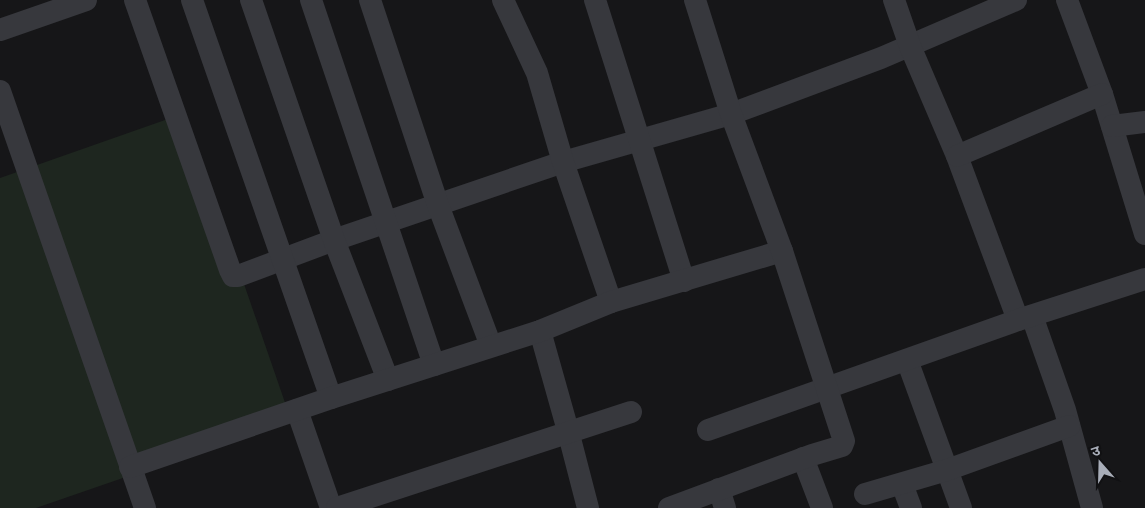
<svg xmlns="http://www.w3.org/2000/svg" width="1145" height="508" font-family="'Source Sans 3','Noto Sans Devanagari',sans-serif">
<rect width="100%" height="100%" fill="#161618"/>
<path fill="#1e261f" d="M 185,113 L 291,420 L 36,508 L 0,508 L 0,178 Z"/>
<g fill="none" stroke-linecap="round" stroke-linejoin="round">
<g stroke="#37383d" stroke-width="22">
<path d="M 135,0 L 230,270 L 233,276 L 238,276 L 334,240 L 563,162 L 731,114 L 881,58 L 1016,0"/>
<path d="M 192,0 L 331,398"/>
<path d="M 251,0 L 334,240 L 388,380"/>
<path d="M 311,0 L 434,365"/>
<path d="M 370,0 L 438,205 L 491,346"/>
<path d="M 503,0 L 537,73 L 563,162 L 611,302"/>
<path d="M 595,0 L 684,281"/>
<path d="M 894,0 L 910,46 L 957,156 L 1018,320"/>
<path d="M 1067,0 L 1102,94 L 1145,234"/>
<path d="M 0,30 L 86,0"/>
<path d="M 0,91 L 145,508"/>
<path d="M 1112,126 L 1145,122"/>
<path d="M 957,156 L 1102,94"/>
<path d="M 1032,316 L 1065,410 L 1092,508"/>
<path d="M 540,331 L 567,427 L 588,508"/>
<path d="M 907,360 L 961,508"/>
<path d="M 297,410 L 331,508"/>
<path d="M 708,430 L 1018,320 L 1145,279"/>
<path d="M 803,458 L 822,508"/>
<path d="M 130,467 L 331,398 L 540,331 L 611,302 L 782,251"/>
<path d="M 902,484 L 911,508"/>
<path d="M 719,489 L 725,508"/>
<path d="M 865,494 L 947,470 L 1069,426"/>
<path d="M 337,508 L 631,412"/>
<path d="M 669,508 L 812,455 L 842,446 L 844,441 L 782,251 L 731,114 L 695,0"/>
</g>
</g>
<g transform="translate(1100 463) rotate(340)" stroke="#111113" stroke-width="4" paint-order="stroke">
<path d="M0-4L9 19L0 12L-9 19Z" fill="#a8adb8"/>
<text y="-8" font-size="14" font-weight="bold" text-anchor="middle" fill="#a8adb8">उ</text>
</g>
</svg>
